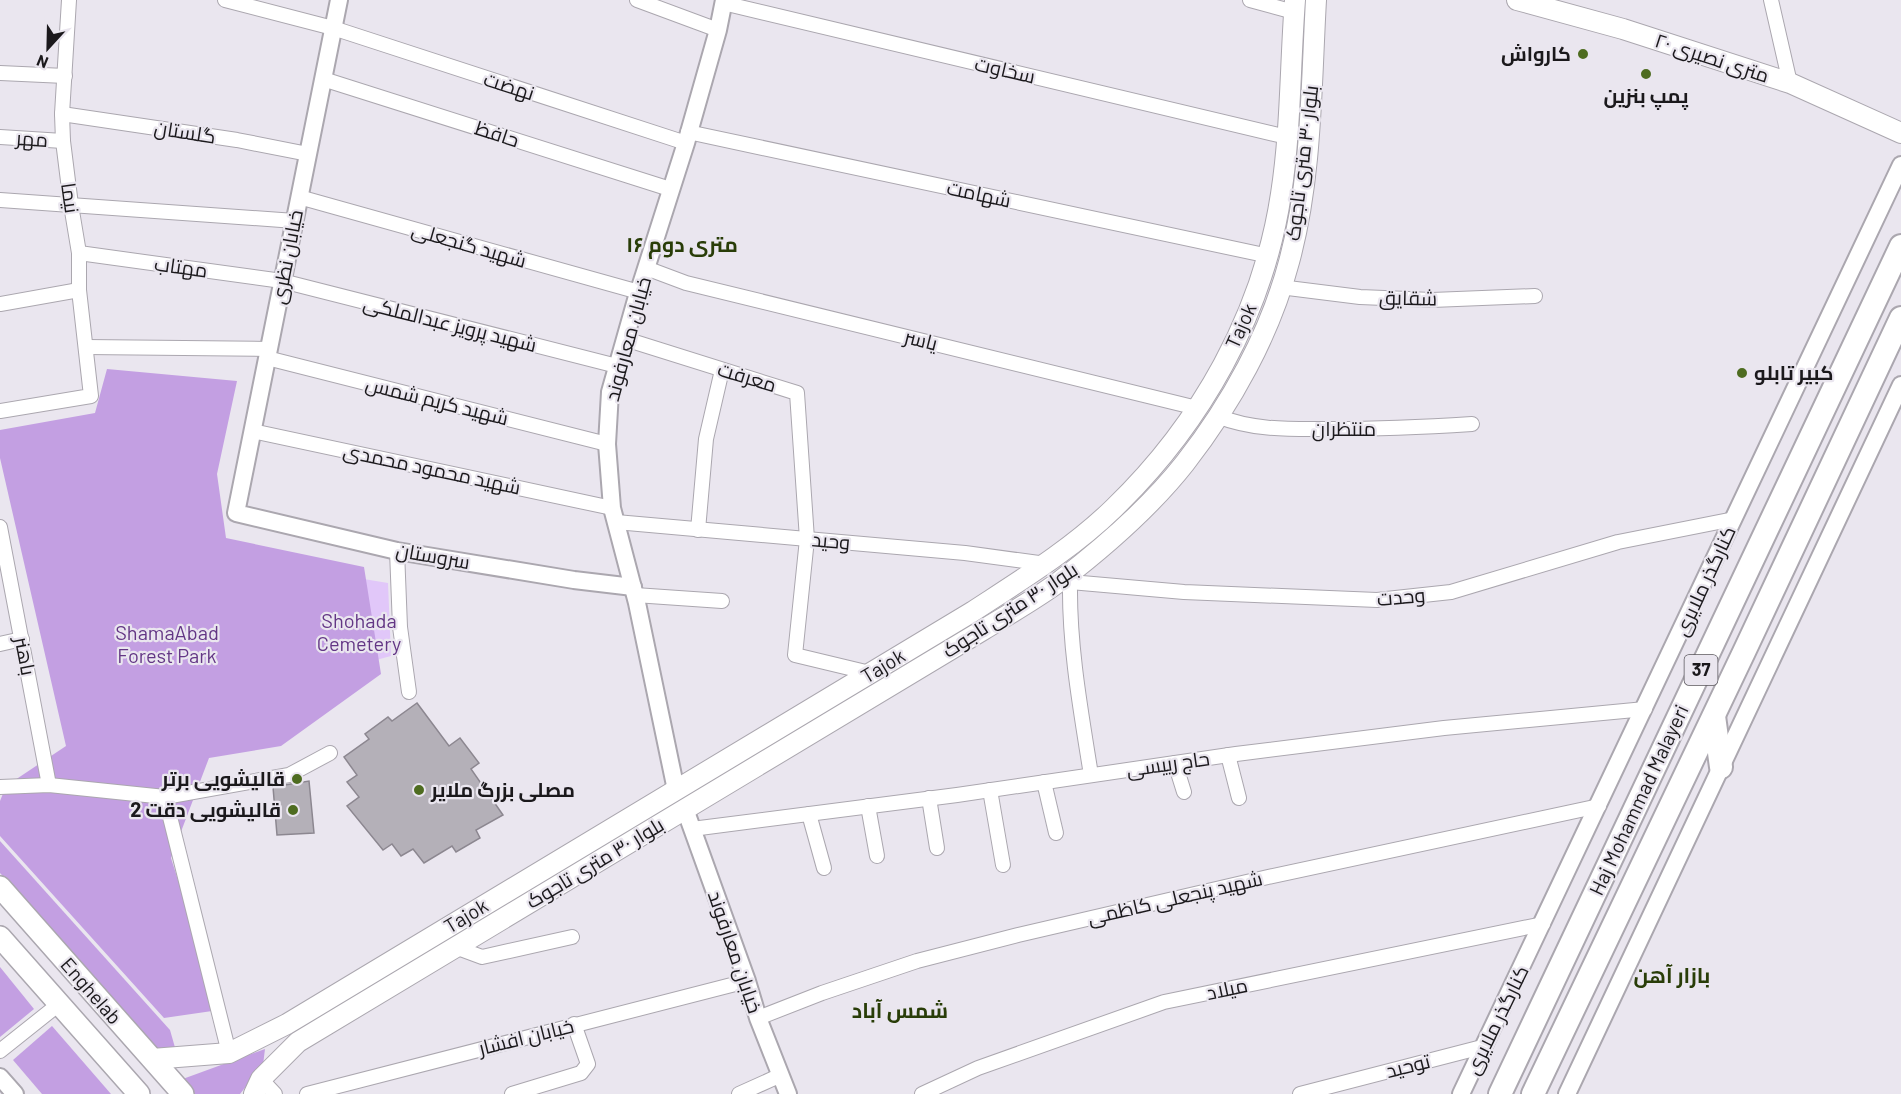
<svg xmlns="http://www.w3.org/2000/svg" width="1901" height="1094" font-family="Barlow,Cairo,sans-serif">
<rect width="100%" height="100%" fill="#eae6ef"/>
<path fill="#e1c7f9" d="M 333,574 L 388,583 L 391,656 L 361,664 Z"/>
<g fill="#c39fe2">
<path d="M 107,369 L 237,381 L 217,474 L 226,538 L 364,567 L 381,674 L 281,746 L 209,758 L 171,858 L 219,1010 L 164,1018 L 0,836 L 0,801 L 6,786 L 66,746 L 0,458 L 0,430 L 95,413 Z"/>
<path d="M 0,841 L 170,1030 L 176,1051 L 161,1053 L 0,873 Z"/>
<path d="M 0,967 L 34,1009 L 0,1037 Z"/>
<path d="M 52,1026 L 111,1094 L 42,1094 L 13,1060 Z"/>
<path d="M 265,1049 L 263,1065 L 240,1094 L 191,1094 L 180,1080 Z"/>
</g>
<g fill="#b4b0b8" stroke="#8c8790" stroke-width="1.5">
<path d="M 417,703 L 449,746 L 460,738 L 479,763 L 471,769 L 503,815 L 476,830 L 480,838 L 456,852 L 452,846 L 424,863 L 413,849 L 401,856 L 392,844 L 383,850 L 347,806 L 359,797 L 347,782 L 357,775 L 344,757 L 369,739 L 365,734 L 388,717 L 392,721 Z"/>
<path d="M 309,781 L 314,833 L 277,835 L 273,787 Z"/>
</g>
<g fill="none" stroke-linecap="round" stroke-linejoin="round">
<g stroke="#aba7af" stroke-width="16">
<g id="minor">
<path d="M 225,0 L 333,28 L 686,143"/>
<path d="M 637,0 L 718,30"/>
<path d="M 1250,0 L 1294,12"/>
<path d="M 1771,0 L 1790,83"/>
<path d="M 723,3 L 1287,137"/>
<path d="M 0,73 L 65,76"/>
<path d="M 323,79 L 670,189"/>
<path d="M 62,114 L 237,140 L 308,154"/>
<path d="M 688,132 L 1269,256"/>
<path d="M 0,137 L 63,141"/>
<path d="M 299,197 L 639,292"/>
<path d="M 0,200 L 295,221"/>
<path d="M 79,253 L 282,281 L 617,366"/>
<path d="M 646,268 L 686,283 L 1197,408"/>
<path d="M 1280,287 L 1360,297 L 1432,300 L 1535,296"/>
<path d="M 0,304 L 79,290"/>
<path d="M 625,339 L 797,393 L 807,539 L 795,655 L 870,673"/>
<path d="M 86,347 L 269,349"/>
<path d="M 267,358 L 607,444"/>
<path d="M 0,411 L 91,396 L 79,290 L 79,253 L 71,205 L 63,141 L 62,114 L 69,0"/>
<path d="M 1217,416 C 1255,431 1292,429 1332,429 C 1379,429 1425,427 1472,424"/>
<path d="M 252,431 L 612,508"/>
<path d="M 616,522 L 965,553 L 1046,564"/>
<path d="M 0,527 L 49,785"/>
<path d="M 698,530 L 706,439 L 722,370"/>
<path d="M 397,551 L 400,627 L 409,692"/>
<path d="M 1059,581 L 1184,592 L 1377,600 L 1451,592 L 1618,542 L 1734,519"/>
<path d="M 1070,582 C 1069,647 1081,712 1091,775"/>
<path d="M 635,595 L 722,601"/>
<path d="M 0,644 L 22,639"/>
<path d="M 1228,755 L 1239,798"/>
<path d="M 1175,763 L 1184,792"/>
<path d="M 1044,782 L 1056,833"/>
<path d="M 0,787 L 49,785 L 165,797 L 289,775 L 330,753"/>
<path d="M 990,790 L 1003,865"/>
<path d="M 165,797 L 229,1053"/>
<path d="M 929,798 L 937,848"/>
<path d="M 868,806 L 877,856"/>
<path d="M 809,814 L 824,868"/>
<path d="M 692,829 L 957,795 L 1236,754 L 1444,728 L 1645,709"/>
<path d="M 455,947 L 482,957 L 572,937"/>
<path d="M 758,1018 L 822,993 L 917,961 L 1018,935 L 1268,877 L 1599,806"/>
<path d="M 0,1051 L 59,1004"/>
<path d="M 261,1079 L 275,1094"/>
<path d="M 307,1094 L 747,981"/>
<path d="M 512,1094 L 581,1073 L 588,1064 L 574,1024"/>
<path d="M 739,1094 L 781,1075"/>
<path d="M 922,1094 L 978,1068 L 1164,1002 L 1543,924"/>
<path d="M 1300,1094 L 1482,1047"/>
</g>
</g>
<g stroke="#aba7af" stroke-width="20">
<g id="tertiary">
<path d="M 339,0 L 236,513 L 397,551 L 574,580 L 633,587"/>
<path d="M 676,790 L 637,603 L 612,508 L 607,444 L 610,392 L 636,300 L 686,143 L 718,30 L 724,0"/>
<path d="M 685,809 L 747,981 L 758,1018 L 788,1094"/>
<path d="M 0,1077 L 15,1094"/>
<path d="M 1461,1094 L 1901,165"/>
<path d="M 1567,1094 L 1901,385"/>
</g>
</g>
<g stroke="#aba7af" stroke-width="22">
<g id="secondary">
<path d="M 1517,0 L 1623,29 L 1790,83 L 1901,133"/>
<path d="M 152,1059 L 229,1053 L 287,1024 L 972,612 C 1021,580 1072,549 1114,508 C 1201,424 1263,314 1281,194 C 1291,130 1290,65 1295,0"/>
<path d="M 254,1094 L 261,1079 L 298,1042 L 983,630 C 1009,614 1036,599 1060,581 C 1103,548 1152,505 1185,463 C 1231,404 1270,334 1289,262 C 1312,178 1311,87 1316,0"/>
</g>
</g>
<g stroke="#aba7af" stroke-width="24">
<g id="primary">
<path d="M 0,887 L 183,1094"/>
<path d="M 0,937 L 139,1094"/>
</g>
</g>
<g stroke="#aba7af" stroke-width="26">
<g id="trunk">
<path d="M 1714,716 L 1721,767"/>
<path d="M 1500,1094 L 1901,246"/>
<path d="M 1533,1094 L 1744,652 L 1901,318"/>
</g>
</g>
<use href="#minor" stroke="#fff" stroke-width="14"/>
<use href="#tertiary" stroke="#fff" stroke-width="16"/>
<use href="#secondary" stroke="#fff" stroke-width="20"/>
<use href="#primary" stroke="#fff" stroke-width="21"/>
<use href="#trunk" stroke="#fff" stroke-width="22"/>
</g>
<g fill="#4e6c20" stroke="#eae6ef" stroke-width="2">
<circle cx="1583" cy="54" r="6"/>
<circle cx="1646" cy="74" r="6"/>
<circle cx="1742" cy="373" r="6"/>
<circle cx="297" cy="779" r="6"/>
<circle cx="419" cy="790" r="6"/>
<circle cx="293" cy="810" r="6"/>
</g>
<g text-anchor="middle" stroke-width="4.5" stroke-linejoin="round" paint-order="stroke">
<rect fill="#eae6ef" stroke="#59565b" stroke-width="1.5" x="1684.5" y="655" width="33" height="30" rx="4.5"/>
<g font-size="18" font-weight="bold" fill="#1b191c">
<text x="1701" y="676">37</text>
</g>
<g font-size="20" font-weight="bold" fill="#1b191c" stroke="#eae6ef" text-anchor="end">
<text x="1571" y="61">کارواش</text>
<text x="1646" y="103" text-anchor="middle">پمپ بنزین</text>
<text x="1754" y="380" text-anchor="start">کبیر تابلو</text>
<text x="285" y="786">قالیشویی برتر</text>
<text x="431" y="797" text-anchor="start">مصلی بزرگ ملایر</text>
<text x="281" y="817">قالیشویی دقت 2</text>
</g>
<g font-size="20" fill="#1b191c" stroke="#eae6ef">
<text transform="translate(1712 58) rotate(18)" y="7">۲۰ متری نصیری</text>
<text transform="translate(1005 70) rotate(13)" y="7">سخاوت</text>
<text transform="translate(509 86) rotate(18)" y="7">نهضت</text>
<text transform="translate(185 132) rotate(9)" y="7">گلستان</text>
<text transform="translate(497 134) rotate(18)" y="7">حافظ</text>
<text transform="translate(32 139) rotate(4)" y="7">مهر</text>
<text transform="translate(1302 163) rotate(-83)" y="7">بلوار ۳۰ متری تاجوک</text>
<text transform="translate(979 194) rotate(12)" y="7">شهامت</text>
<text transform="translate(70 198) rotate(82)" y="7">نیما</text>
<text transform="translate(469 245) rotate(16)" y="7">شهید گنجعلی</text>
<text transform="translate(287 257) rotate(-79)" y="7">خیابان نظری</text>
<text transform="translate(181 267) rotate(8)" y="7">مهتاب</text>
<text transform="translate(1408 298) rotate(1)" y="7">شقایق</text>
<text transform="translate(450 324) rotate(14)" y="7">شهید پرویز عبدالملکی</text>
<text transform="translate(1241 326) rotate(-66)" y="7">Tajok</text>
<text transform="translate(628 339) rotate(-75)" y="7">خیابان معارفوند</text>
<text transform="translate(921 340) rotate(14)" y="7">یاسر</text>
<text transform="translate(747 377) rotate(17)" y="7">معرفت</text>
<text transform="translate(437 401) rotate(14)" y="7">شهید کریم شمس</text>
<text x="1344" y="436">منتظران</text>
<text transform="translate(432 469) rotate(12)" y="7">شهید محمود محمدی</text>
<text transform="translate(831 541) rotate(5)" y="7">وحید</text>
<text transform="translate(433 556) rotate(10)" y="7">سروستان</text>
<text transform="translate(1705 581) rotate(-65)" y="7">کنارگذر ملایری</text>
<text transform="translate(1401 597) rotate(-5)" y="7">وحدت</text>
<text transform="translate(1010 610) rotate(-33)" y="7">بلوار ۳۰ متری تاجوک</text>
<text transform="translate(25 656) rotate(79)" y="7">باهنر</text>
<text transform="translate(883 666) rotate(-31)" y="7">Tajok</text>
<text transform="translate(1168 764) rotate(-8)" y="7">حاج رییسی</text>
<text transform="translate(1639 800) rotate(-65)" y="7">Haj Mohammad Malayeri</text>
<text transform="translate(595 863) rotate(-31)" y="7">بلوار ۳۰ متری تاجوک</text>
<text transform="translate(1175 898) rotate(-13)" y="7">شهید پنجعلی کاظمی</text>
<text transform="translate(466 916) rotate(-31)" y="7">Tajok</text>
<text transform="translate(735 952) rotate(71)" y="7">خیابان معارفوند</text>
<text transform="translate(1227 989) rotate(-12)" y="7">میلاد</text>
<text transform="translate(91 991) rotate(49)" y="7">Enghelab</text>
<text transform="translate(1497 1020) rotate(-64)" y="7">کنارگذر ملایری</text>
<text transform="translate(526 1037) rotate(-14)" y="7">خیابان افشار</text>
<text transform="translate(1408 1066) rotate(-14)" y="7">توحید</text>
</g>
<g font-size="20" fill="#633685" stroke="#eae6ef">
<text x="359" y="628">Shohada<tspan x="359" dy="23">Cemetery</tspan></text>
<text x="167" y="640">ShamaAbad<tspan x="167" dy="23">Forest Park</tspan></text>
</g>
<g font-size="21" font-weight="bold" fill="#293d08" stroke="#eae6ef">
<text x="682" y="252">۱۶ متری دوم</text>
<text x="1672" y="983">بازار آهن</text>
<text x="900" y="1018">شمس آباد</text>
</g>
</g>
<g transform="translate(48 48) rotate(202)" stroke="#eae6ef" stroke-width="4.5" paint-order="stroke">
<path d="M0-4.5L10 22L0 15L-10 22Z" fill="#1b191c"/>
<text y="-9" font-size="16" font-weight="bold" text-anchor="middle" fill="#1b191c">N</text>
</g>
</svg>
